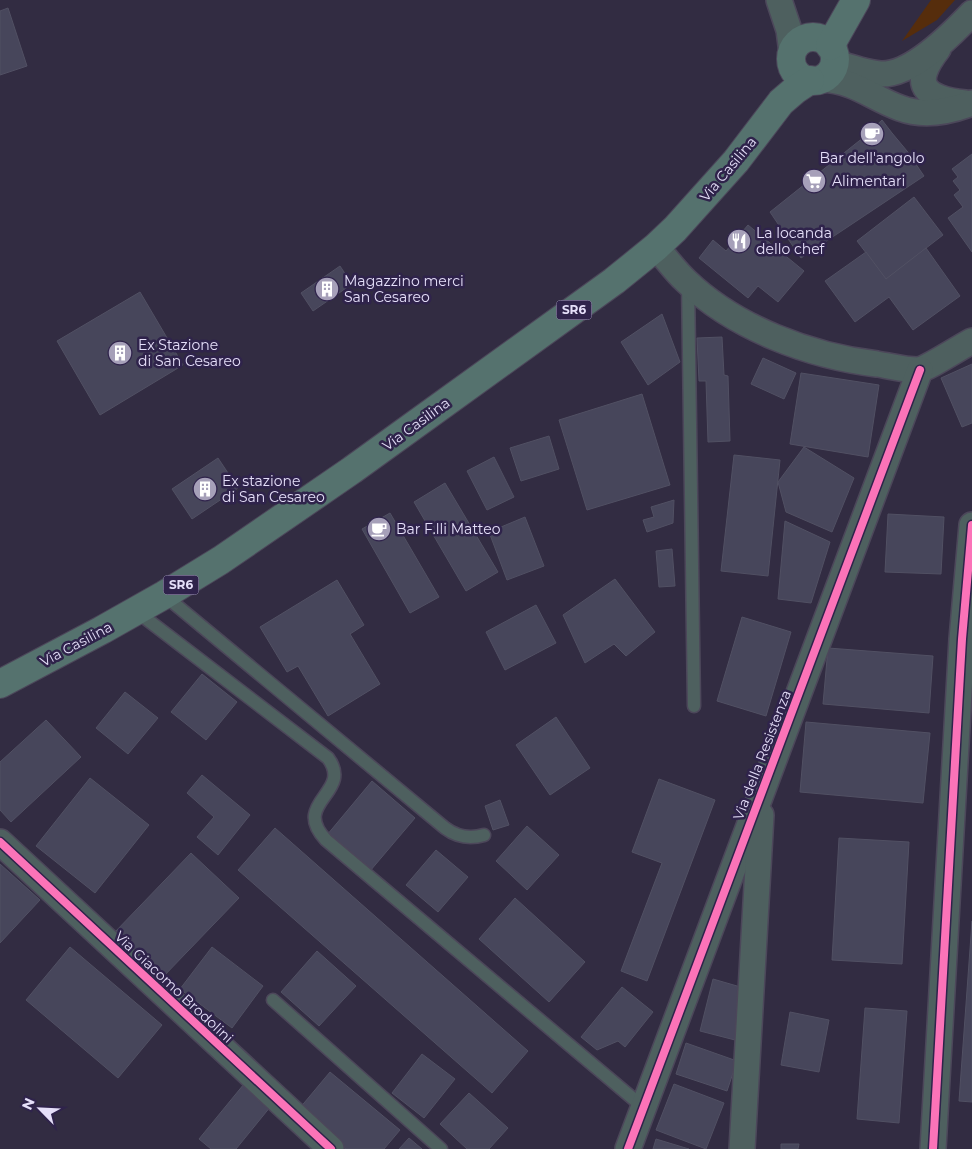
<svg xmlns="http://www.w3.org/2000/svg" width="972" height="1149" font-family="Montserrat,sans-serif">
<rect width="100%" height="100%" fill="#322c42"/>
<path fill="#562d0c" d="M 931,0 L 955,0 L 937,20 L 902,41 Z"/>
<g fill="#47465b" stroke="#515063">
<path d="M 8,8 L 27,66 L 0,75 L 0,11 Z"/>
<path d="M 882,120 L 892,133 L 907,151 L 924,176 L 801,258 L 770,212 L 864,137 Z"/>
<path d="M 972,154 L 972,252 L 948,218 L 963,207 L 954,195 L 960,190 L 953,181 L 958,177 L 952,169 Z"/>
<path d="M 914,197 L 943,235 L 886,279 L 857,241 Z"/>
<path d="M 748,225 L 804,271 L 778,302 L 758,286 L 748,298 L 699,258 L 713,240 L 726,251 Z"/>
<path d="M 926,248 L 960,296 L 913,330 L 889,297 L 855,322 L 825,281 L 866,252 L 886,279 Z"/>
<path d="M 340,266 L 352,284 L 313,311 L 301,293 Z"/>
<path d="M 140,292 L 183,365 L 100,415 L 57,341 Z"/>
<path d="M 662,314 L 680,362 L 648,385 L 621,342 Z"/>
<path d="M 722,337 L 724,375 L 728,376 L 730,441 L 708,442 L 706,381 L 699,381 L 697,338 Z"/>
<path d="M 763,358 L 796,373 L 784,399 L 751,384 Z"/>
<path d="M 972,364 L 972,423 L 962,427 L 941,378 Z"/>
<path d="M 801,373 L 879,385 L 868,457 L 790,444 Z"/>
<path d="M 642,394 L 670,485 L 587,510 L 559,420 Z"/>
<path d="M 549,436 L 559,469 L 521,481 L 510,448 Z"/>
<path d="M 804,447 L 854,478 L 832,532 L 786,512 L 778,482 Z"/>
<path d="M 734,455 L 780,460 L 768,576 L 721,571 Z"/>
<path d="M 494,457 L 514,497 L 487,510 L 467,471 Z"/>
<path d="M 218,458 L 238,488 L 192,519 L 172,489 Z"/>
<path d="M 445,483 L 498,572 L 466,591 L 414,502 Z"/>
<path d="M 674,500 L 673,523 L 647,532 L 643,520 L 654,517 L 651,507 Z"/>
<path d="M 390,513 L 439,597 L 410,613 L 362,529 Z"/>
<path d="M 888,514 L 944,517 L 941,574 L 885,572 Z"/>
<path d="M 525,517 L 544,566 L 507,580 L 489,532 Z"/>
<path d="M 785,521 L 830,542 L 811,603 L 778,599 Z"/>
<path d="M 672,549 L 675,586 L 659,587 L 656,551 Z"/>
<path d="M 615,579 L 655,632 L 626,656 L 614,644 L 585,663 L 563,615 Z"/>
<path d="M 337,580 L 364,625 L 350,634 L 380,684 L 328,716 L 298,666 L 287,672 L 260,627 Z"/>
<path d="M 536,605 L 556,643 L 505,670 L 486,632 Z"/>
<path d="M 742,617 L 791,632 L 766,716 L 717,701 Z"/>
<path d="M 828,648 L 933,656 L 929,713 L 823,704 Z"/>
<path d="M 202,674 L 237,702 L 206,740 L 171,712 Z"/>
<path d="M 125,692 L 158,718 L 128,754 L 96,728 Z"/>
<path d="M 556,717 L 590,768 L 550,795 L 516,745 Z"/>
<path d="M 46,720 L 81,757 L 11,822 L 0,810 L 0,762 Z"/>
<path d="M 806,722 L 930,733 L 923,803 L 800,792 Z"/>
<path d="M 202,775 L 250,815 L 218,855 L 197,837 L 214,817 L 187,793 Z"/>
<path d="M 90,778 L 149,825 L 95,893 L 36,846 Z"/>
<path d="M 659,779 L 715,800 L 647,981 L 621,971 L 662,863 L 632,852 Z"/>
<path d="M 372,781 L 415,818 L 370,871 L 327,835 Z"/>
<path d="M 500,800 L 509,825 L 493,830 L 485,806 Z"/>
<path d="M 527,826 L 559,855 L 527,890 L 496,861 Z"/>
<path d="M 275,828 L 528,1051 L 492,1093 L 238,870 Z"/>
<path d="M 839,838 L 909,842 L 902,964 L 832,960 Z"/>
<path d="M 436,850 L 468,877 L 438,912 L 406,885 Z"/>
<path d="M 191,853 L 239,898 L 161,979 L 114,933 Z"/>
<path d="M 0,864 L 40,900 L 0,943 Z"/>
<path d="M 515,898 L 585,962 L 549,1002 L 479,939 Z"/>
<path d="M 972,921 L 972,1102 L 959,1101 Z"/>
<path d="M 70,947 L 162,1025 L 118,1078 L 26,1000 Z"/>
<path d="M 212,947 L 263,986 L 232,1028 L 180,989 Z"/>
<path d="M 317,951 L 356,986 L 319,1026 L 281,992 Z"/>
<path d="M 713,979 L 744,988 L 735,1040 L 700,1031 Z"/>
<path d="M 622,987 L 653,1012 L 625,1047 L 618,1041 L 597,1050 L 581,1037 Z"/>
<path d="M 865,1008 L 907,1011 L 899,1123 L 857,1119 Z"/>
<path d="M 790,1012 L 829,1020 L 819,1072 L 781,1065 Z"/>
<path d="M 686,1043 L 737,1061 L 727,1091 L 676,1074 Z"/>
<path d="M 422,1054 L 455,1079 L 424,1118 L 392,1093 Z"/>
<path d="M 330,1072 L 400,1130 L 384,1149 L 346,1149 L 299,1109 Z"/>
<path d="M 244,1084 L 271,1106 L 236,1149 L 211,1149 L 199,1139 Z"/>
<path d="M 674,1084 L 724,1103 L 706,1149 L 656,1130 Z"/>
<path d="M 469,1093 L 508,1128 L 489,1149 L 467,1149 L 440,1124 Z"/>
<path d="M 409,1138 L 422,1149 L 399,1149 Z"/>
<path d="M 656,1139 L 689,1149 L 653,1149 Z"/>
<path d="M 781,1144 L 799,1144 L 798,1149 L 781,1149 Z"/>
</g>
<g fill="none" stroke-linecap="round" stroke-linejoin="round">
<g stroke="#4c475a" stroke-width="15">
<g id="lane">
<path d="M 688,282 L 694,706"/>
<path d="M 164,595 L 445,828 C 457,837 470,839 484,835"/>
<path d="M 136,611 L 328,758 C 354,793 290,802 326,840 L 643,1107"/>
<path d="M 273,1000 L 441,1149"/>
</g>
</g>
<g stroke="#4c475a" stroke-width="28">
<g id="street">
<path d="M 779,0 L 789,30 L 792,53"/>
<path d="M 938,49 C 910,85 924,98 965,103"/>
<path d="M 834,62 C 849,67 864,72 880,74 C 911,76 952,34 972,13"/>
<path d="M 821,79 C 856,81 870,97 900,108 C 924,117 949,112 972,103"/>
<path d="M 656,247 C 666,258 675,271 686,281 C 735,328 810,356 877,364 C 890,366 905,370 918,370 C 927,369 962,346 972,341"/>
<path d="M 0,842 L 331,1149"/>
<path d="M 628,1149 L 920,370"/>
<path d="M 742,1149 L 761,815"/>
<path d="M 933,1149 L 962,639 L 972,525"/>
</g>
</g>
<g stroke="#4c475a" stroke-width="30">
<g id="primary">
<circle cx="813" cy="59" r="22"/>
<path d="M 830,46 L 856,0"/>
<path d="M 0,684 L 102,630 L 164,595 L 221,560 L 352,470 L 614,281 L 656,247 L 675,229 L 736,161 L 781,102 L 795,90 L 810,80"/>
</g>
</g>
<use href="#lane" stroke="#4e605f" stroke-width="12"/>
<use href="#street" stroke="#4e605f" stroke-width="25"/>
<use href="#primary" stroke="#55726e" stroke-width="28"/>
<g stroke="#2f234b" stroke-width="11">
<g id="cycleway">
<path d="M 0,842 L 331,1149"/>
<path d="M 628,1149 L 920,370"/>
<path d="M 933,1149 L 962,639 L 972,525"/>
</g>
</g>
<use href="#cycleway" stroke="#fb73b8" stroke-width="8"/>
</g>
<defs>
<g id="cafe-disc" transform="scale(1.25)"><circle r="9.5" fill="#a6a0b9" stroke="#2f234b"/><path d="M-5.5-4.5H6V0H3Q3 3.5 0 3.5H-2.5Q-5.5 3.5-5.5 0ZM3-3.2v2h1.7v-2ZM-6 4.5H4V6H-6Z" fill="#fff"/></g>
<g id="supermarket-disc" transform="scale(1.25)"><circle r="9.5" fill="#a6a0b9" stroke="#2f234b"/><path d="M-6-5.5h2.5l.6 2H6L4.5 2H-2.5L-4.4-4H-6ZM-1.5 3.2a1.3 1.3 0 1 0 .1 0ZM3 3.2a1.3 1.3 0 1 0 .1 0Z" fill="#fff"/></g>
<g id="restaurant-disc" transform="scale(1.25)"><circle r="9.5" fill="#a6a0b9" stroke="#2f234b"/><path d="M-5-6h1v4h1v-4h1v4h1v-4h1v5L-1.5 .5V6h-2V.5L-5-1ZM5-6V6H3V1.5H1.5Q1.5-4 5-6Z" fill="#fff"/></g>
<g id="building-disc" transform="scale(1.25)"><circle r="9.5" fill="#a6a0b9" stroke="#2f234b"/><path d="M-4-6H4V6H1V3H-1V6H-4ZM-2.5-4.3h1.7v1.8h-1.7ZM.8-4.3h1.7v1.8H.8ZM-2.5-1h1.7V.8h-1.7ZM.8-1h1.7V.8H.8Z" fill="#fff"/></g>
</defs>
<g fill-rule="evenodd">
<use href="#cafe-disc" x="872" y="134"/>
<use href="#supermarket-disc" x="814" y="181"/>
<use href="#restaurant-disc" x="739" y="241"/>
<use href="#building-disc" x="327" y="289"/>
<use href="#building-disc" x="120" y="353"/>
<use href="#building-disc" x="205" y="489"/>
<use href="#cafe-disc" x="379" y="529"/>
</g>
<g text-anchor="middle" stroke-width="5" stroke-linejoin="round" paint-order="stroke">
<g fill="#2f234b" stroke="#aea7c5" stroke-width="1">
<rect x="556.5" y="300.5" width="35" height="19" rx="4"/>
<rect x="163.5" y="575.5" width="35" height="19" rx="4"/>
</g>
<g font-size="12" font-weight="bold" fill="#e5dff9">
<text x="574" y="314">SR6</text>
<text x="181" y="589">SR6</text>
</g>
<g font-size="14" fill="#e5dff9" stroke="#2f234b" text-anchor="start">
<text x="872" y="163" text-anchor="middle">Bar dell'angolo</text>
<text x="832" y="186">Alimentari</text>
<text x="756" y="238">La locanda<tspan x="756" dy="16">dello chef</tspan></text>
<text x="344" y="286">Magazzino merci<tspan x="344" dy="16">San Cesareo</tspan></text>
<text x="138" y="350">Ex Stazione<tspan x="138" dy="16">di San Cesareo</tspan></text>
<text x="222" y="486">Ex stazione<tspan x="222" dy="16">di San Cesareo</tspan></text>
<text x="396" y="534">Bar F.lli Matteo</text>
</g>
<g font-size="14" fill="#e5dff9" stroke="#2f234b">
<text transform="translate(728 169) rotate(-50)" y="5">Via Casilina</text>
<text transform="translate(416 424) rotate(-36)" y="5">Via Casilina</text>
<text transform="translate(76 644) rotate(-28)" y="5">Via Casilina</text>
<text transform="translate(762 755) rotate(-69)" y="5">Via della Resistenza</text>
<text transform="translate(174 987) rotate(43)" y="5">Via Giacomo Brodolini</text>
</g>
</g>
<g transform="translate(40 1109) rotate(294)" stroke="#2f234b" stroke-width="4" paint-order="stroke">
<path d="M0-4L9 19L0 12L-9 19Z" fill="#e5dff9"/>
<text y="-8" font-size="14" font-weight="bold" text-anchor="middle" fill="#e5dff9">N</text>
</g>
</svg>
